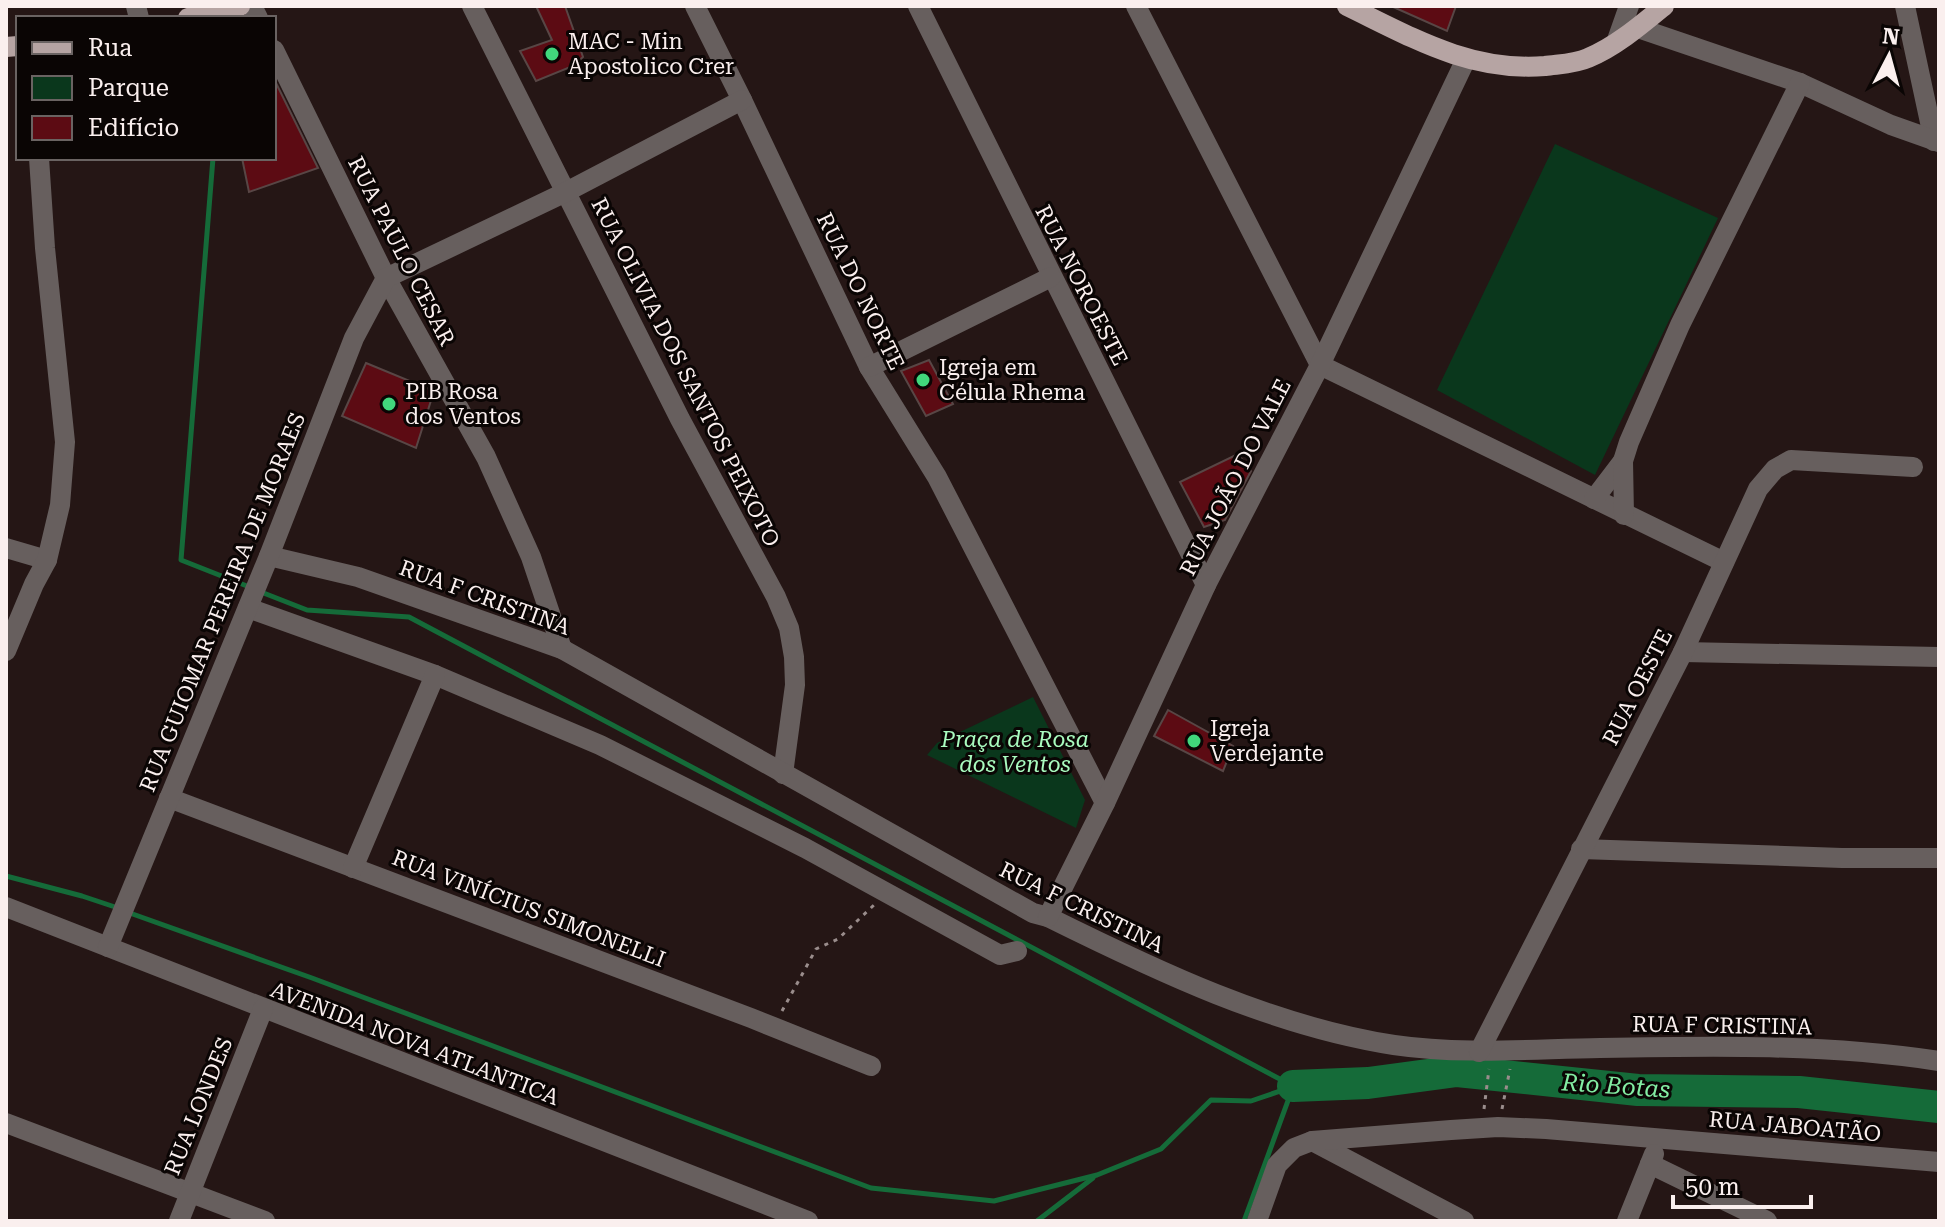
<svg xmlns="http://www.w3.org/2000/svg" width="1945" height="1227" font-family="'Roboto Serif',serif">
<rect width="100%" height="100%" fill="#251615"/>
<g fill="#0a371c">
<path d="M 1555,144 L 1718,218 L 1595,475 L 1437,390 Z"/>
<path d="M 1033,697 L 1085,800 L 1076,828 L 927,755 L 937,743 Z"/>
</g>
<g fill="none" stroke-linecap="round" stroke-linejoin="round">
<g stroke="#156b39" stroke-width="5">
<path d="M 213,158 L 181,560 L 252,588"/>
<path d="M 261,592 L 307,610 L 409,617 L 1293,1086"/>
<path d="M 6,876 L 82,896 L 118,908"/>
<path d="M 127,912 L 312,978 L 871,1188 L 994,1201 L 1097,1175 L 1161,1149 L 1211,1100 L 1251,1101 L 1292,1087"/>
<path d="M 1037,1221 L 1093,1178"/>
<path d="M 1244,1221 L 1293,1087"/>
</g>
<path stroke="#156b39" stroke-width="32" d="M 1293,1086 L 1368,1083 L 1457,1071 L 1638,1090 L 1799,1092 L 1939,1107"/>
</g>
<g fill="#5c0b13" stroke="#584645" stroke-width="2">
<path d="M 536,6 L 565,6 L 583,57 L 573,66 L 536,81 L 520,51 L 552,40 Z"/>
<path d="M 1391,6 L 1456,6 L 1447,31 Z"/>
<path d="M 274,79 L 318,168 L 249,192 L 242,158 L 274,158 Z"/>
<path d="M 929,360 L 953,404 L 926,416 L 901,371 Z"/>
<path d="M 366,363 L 434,391 L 416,448 L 342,416 Z"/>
<path d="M 1238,454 L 1251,471 L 1225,520 L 1204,527 L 1180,482 Z"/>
<path d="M 1168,710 L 1233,746 L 1223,771 L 1154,736 Z"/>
</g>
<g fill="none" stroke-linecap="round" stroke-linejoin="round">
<g stroke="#9a8d8c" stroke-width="3" stroke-dasharray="4 6" stroke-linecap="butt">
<path d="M 782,1011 L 816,949 L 838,939 L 874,905"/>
<path d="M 1484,1109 L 1489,1069"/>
<path d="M 1502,1109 L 1510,1069"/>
</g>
<g stroke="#675f5e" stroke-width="20">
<path d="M 136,6 L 139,18"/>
<path d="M 252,6 L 258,18"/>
<path d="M 472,6 L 680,419 L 776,597 L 789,628 L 794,657 L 795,685 L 783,774"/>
<path d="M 695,6 L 742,100 L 869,367 L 937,477 L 1105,803"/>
<path d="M 918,6 L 1206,585"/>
<path d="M 1136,6 L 1320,365 L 1724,562"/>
<path d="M 1905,6 L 1934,141"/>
<path d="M 1638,28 L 1800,83 L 1891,125 L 1939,142"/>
<path d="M 1617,40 L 1629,6"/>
<path d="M 274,50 L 386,278 L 486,457 L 531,557 L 562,649"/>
<path d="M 869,367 L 1051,277"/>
<path d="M 1594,499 L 1623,461"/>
<path d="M 1624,515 L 1623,461 L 1629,442 L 1680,325 L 1800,83"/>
<path d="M 6,548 L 47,560"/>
<path d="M 269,556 L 358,577 L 562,649 L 1033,913 L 1048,917 C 1157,971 1272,1026 1394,1045 C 1462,1055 1531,1049 1600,1048 C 1712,1046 1828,1044 1939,1061"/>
<path d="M 248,608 L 435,675 L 600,745 L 805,848 L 1000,955 L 1017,951"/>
<path d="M 6,651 L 34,584 L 47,560 L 60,505 L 65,442 L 45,248 L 39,158"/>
<path d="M 1683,652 L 1939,657"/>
<path d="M 169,798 L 751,1018 L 871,1066"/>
<path d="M 1581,849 L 1842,858 L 1939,858"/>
<path d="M 353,868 L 435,675"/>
<path d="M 6,907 L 808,1221"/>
<path d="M 1048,917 L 1105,803 L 1206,585 L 1320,365 L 1466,59"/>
<path d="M 108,947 L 269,556 L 354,338 L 386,278 L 566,192 L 742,100"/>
<path d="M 1479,1052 L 1683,652 L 1758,489 L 1775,469 L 1791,460 L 1913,467"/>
<path d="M 6,1123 L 265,1221"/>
<path d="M 1312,1141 L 1464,1221"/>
<path d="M 1650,1164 L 1767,1221"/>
<path d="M 179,1221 L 263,1009"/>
<path d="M 1257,1221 L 1277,1165 L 1294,1148 L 1312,1141 L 1451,1130 L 1498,1127 L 1546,1129 L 1939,1162"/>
<path d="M 1627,1221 L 1654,1154"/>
</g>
<g stroke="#b6a4a3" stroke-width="20">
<path d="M 1347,6 C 1413,38 1470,72 1545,66 C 1559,64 1575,64 1588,58 C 1615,47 1641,25 1664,6"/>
<path d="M 188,18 L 240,6"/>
<path d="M 6,47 L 18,46"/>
</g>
</g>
<g fill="#41d77c" stroke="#0a0504" stroke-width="3">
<circle cx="552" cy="54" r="8"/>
<circle cx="923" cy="380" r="8"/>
<circle cx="389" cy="404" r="8"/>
<circle cx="1194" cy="741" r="8"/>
</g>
<g text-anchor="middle" stroke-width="6" stroke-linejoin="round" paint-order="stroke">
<g font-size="22" fill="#faefee" stroke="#0a0504" text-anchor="start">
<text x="568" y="49">MAC - Min<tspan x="568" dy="25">Apostolico Crer</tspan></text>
<text x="939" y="375">Igreja em<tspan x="939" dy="25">Célula Rhema</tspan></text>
<text x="405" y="399">PIB Rosa<tspan x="405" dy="25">dos Ventos</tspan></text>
<text x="1210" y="736">Igreja<tspan x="1210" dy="25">Verdejante</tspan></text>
</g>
<g font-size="22" fill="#faefee" stroke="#0a0504">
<text transform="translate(402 251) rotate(63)" y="8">RUA PAULO CESAR</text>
<text transform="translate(1082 285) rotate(63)" y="8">RUA NOROESTE</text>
<text transform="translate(861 291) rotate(64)" y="8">RUA DO NORTE</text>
<text transform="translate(686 372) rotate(63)" y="8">RUA OLIVIA DOS SANTOS PEIXOTO</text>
<text transform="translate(1235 477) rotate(-63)" y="8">RUA JOÃO DO VALE</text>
<text transform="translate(485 597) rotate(20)" y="8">RUA F CRISTINA</text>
<text transform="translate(222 602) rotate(-68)" y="8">RUA GUIOMAR PEREIRA DE MORAES</text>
<text transform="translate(1637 687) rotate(-63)" y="8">RUA OESTE</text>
<text transform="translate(1082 907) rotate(26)" y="8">RUA F CRISTINA</text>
<text transform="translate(529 908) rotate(21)" y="8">RUA VINÍCIUS SIMONELLI</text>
<text transform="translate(1722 1025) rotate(1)" y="8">RUA F CRISTINA</text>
<text transform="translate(415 1043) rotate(21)" y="8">AVENIDA NOVA ATLANTICA</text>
<text transform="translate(198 1106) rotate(-68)" y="8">RUA LONDES</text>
<text transform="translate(1795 1126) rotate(5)" y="8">RUA JABOATÃO</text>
</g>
<g font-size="22" font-style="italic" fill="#a9fbbf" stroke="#0a0504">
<text x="1015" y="747">Praça de Rosa<tspan x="1015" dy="25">dos Ventos</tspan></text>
</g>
<g font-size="24" font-style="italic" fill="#83eda3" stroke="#0a0504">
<text transform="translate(1616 1086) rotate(4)" y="8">Rio Botas</text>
</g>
</g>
<rect width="1945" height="1227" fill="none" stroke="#faefee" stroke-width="16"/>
<rect x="16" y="16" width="260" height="144" fill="#0a0504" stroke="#6a6362" stroke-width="2"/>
<rect x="32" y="42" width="40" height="12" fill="#b6a4a3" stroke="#6a6362" stroke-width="2"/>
<text x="88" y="56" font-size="24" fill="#faefee">Rua</text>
<rect x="32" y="76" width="40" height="24" fill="#0a371c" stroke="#6a6362" stroke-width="2"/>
<text x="88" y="96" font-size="24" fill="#faefee">Parque</text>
<rect x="32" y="116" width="40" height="24" fill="#5c0b13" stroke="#6a6362" stroke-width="2"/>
<text x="88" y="136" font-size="24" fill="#faefee">Edifício</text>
<g transform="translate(1889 56) rotate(6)" stroke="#0a0504" stroke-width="6" paint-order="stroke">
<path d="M0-6L14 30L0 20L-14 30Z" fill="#faefee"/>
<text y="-12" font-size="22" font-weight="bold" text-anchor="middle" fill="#faefee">N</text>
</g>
<path d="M1673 1195v12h138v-12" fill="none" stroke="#faefee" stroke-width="4"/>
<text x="1685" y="1195" font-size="24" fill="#faefee" stroke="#0a0504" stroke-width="6" paint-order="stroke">50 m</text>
</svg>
